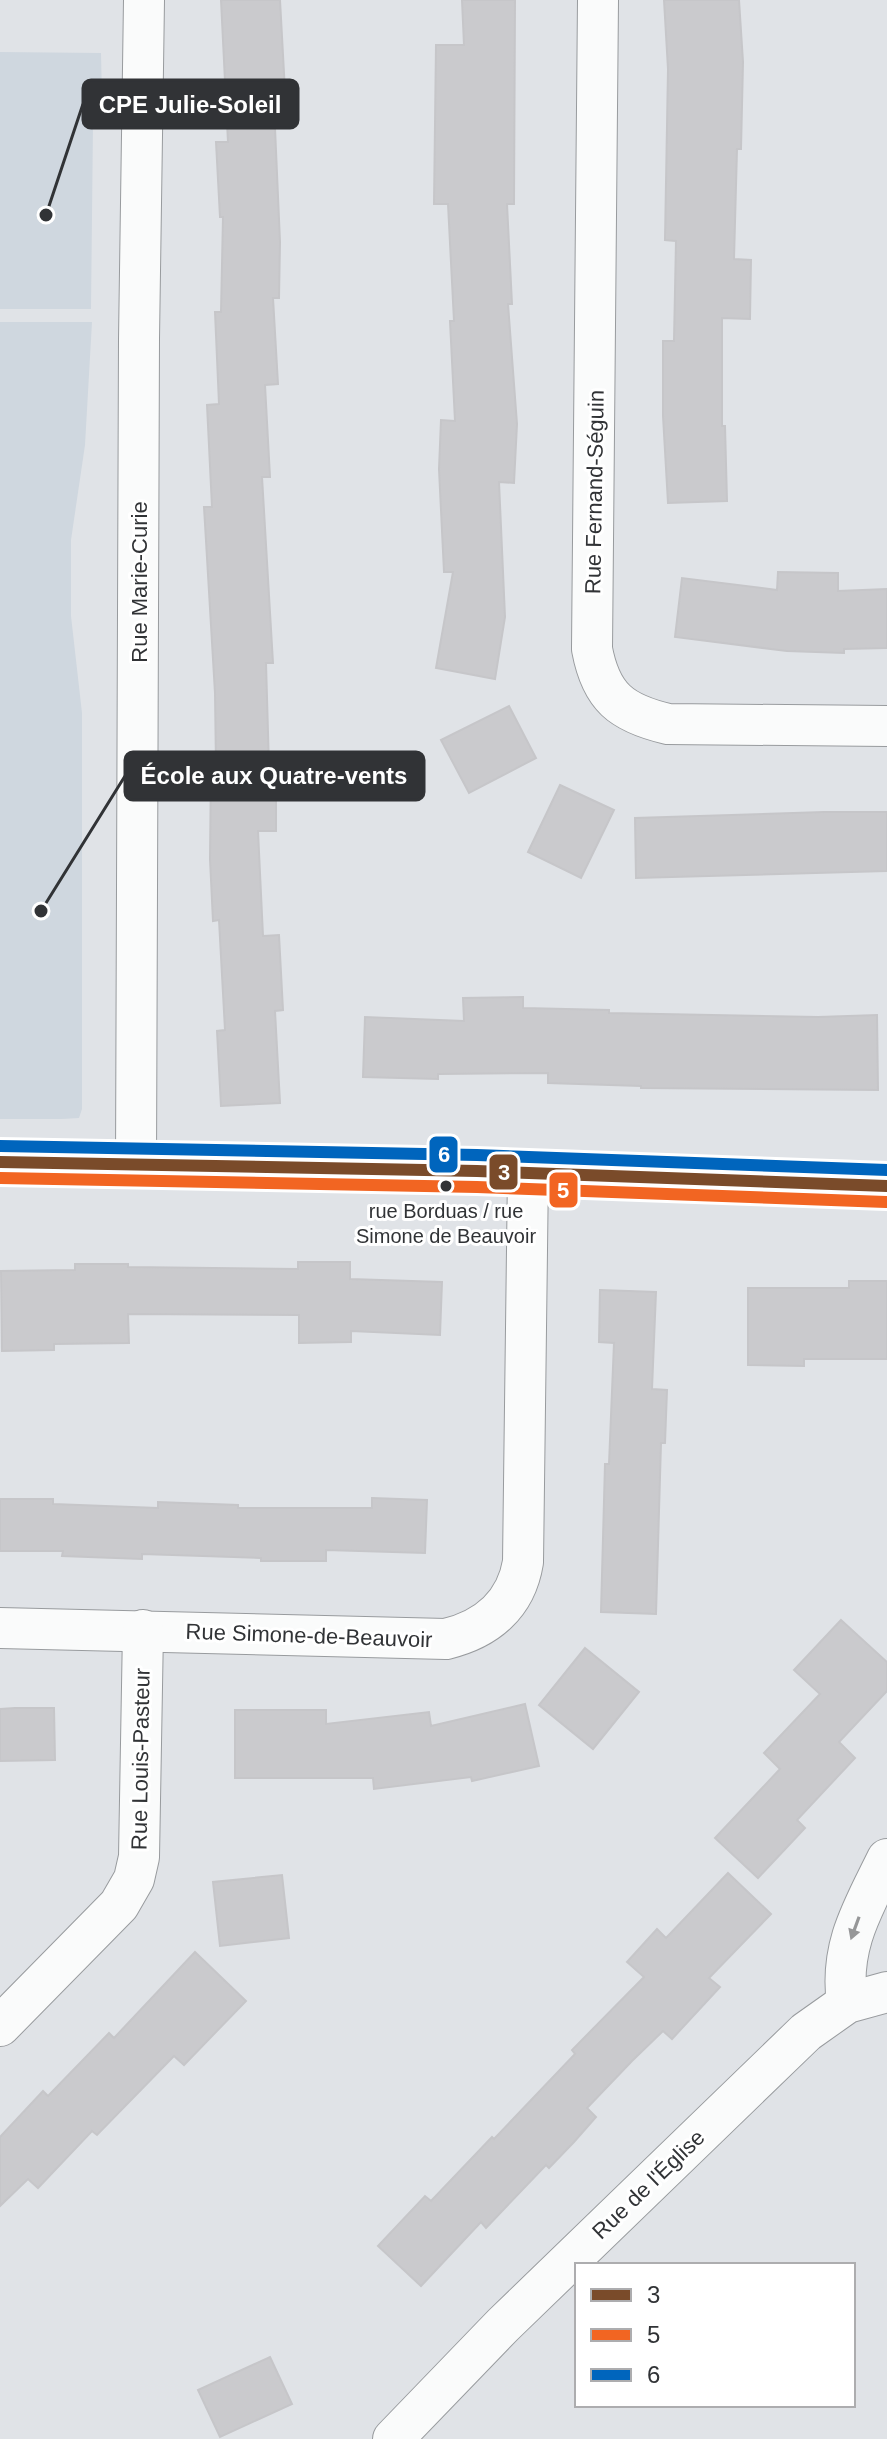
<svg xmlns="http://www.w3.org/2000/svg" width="887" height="2439" font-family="Helvetica,sans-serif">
<rect width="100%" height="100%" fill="#e0e3e7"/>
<g fill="#cfd7df">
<path d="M 0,52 L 101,53 L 102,99 L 93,123 L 91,309 L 0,309 Z"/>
<path d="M 0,322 L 92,322 L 85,445 L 71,540 L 71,616 L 82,713 L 82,1109 L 79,1118 L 62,1119 L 0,1119 Z"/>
</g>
<g fill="#cacacd" stroke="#c6c6c9" stroke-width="2">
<path d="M 221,0 L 280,0 L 287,128 L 275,128 L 280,242 L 279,298 L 273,298 L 278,384 L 265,385 L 270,477 L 262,477 L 273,663 L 266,663 L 269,767 L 276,767 L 276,831 L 258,831 L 263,936 L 279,935 L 283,1010 L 275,1011 L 280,1103 L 221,1106 L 217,1031 L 225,1030 L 219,920 L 213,921 L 210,859 L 211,766 L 216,766 L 215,693 L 204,507 L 212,507 L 207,405 L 219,404 L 215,312 L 221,312 L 223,217 L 220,217 L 216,142 L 228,142 Z"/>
<path d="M 462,0 L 515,0 L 514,204 L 507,204 L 512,304 L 508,304 L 517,424 L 514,483 L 499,482 L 505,617 L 495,679 L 436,668 L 453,572 L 444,572 L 439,469 L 441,420 L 455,421 L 450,321 L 454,321 L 448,204 L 434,204 L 436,45 L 464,45 Z"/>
<path d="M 664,0 L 739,0 L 743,62 L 741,149 L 737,149 L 734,259 L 751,260 L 750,319 L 722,318 L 722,426 L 725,426 L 727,501 L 668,503 L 663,416 L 663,341 L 674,341 L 676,241 L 665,240 L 668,69 Z"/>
<path d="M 778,572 L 838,573 L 838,591 L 887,589 L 887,648 L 844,649 L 844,653 L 787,651 L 675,637 L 682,578 L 777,590 Z"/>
<path d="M 509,706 L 536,758 L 469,793 L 441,740 Z"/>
<path d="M 560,785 L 614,810 L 581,878 L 528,852 Z"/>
<path d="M 824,812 L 887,812 L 887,871 L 636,878 L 635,818 Z"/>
<path d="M 523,997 L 523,1008 L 609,1010 L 609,1013 L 818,1017 L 877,1015 L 878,1090 L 641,1088 L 641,1086 L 548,1083 L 548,1073 L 438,1074 L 438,1079 L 363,1077 L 365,1017 L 464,1021 L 463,998 Z"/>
<path d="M 298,1262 L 350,1262 L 350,1279 L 442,1282 L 440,1335 L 351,1331 L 351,1342 L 299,1343 L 299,1315 L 128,1314 L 129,1343 L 54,1344 L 54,1350 L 2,1351 L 1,1271 L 75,1270 L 75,1264 L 128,1264 L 128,1267 L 298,1269 Z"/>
<path d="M 849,1281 L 887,1281 L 887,1359 L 804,1359 L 804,1366 L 748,1365 L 748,1288 L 849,1288 Z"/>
<path d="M 600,1290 L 656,1292 L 652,1389 L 667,1390 L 665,1443 L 661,1443 L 656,1614 L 601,1612 L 605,1464 L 609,1464 L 614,1343 L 599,1342 Z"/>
<path d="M 372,1498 L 427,1500 L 425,1553 L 326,1550 L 326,1561 L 261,1561 L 261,1558 L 142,1554 L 142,1559 L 62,1556 L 63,1551 L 0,1551 L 0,1499 L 53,1499 L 53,1504 L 158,1508 L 158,1502 L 238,1505 L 238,1508 L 372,1508 Z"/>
<path d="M 841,1620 L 887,1662 L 887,1691 L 839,1742 L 855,1758 L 797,1820 L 805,1828 L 758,1878 L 715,1838 L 780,1769 L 764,1753 L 820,1694 L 794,1670 Z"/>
<path d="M 585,1648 L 639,1692 L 593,1749 L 539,1705 Z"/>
<path d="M 525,1704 L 539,1766 L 472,1781 L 471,1777 L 374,1789 L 373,1778 L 235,1778 L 235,1710 L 326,1710 L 326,1724 L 429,1712 L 431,1726 Z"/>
<path d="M 15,1708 L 54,1708 L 55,1760 L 0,1761 L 0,1709 Z"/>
<path d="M 728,1873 L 771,1914 L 709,1978 L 720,1987 L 672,2039 L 663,2031 L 632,2061 L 587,2108 L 596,2117 L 574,2142 L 549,2168 L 546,2165 L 486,2228 L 481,2222 L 421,2286 L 378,2246 L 425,2196 L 431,2201 L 492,2137 L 494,2139 L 575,2054 L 572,2050 L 644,1977 L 627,1962 L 657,1929 L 666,1938 Z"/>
<path d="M 282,1875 L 289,1938 L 220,1946 L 213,1882 Z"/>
<path d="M 195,1952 L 246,2001 L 184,2065 L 174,2056 L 97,2135 L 92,2131 L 38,2188 L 28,2179 L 0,2206 L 0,2137 L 43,2091 L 48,2096 L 109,2033 L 114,2038 Z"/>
<path d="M 270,2357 L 292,2404 L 220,2437 L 198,2390 Z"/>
</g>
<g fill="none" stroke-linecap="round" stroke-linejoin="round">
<g stroke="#989b9e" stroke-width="42">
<g id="minor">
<path d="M 598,0 L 592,649 C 601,697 621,713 668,724 L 887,726"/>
<path d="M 0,1162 L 477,1171 L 887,1186"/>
<path d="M 136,1163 L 139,339 L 144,0"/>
<path d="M 0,1628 L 446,1639 C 487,1629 516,1605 523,1562 L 528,1172"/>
<path d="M 847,2003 C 839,1946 863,1908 887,1859"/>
<path d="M 0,2026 L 119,1905 L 134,1879 L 139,1857 L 143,1630"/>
<path d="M 393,2439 L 503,2325 L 806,2032 L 847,2003 L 887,1992"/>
</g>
</g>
<use href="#minor" stroke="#fafbfb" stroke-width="40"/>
<g stroke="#fff" stroke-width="18">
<path id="bus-1" d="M 0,1162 L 477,1171 L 887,1186"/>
</g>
<g stroke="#fff" stroke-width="18">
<path id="bus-2" d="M 0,1178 L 477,1187 L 886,1202"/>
</g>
<g stroke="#fff" stroke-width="18">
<path id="bus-3" d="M 0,1146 L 477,1155 L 887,1170"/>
</g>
<use href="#bus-1" stroke="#7a4b2a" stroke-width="12"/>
<use href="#bus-2" stroke="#f26522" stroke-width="12"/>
<use href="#bus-3" stroke="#0065bd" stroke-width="12"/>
</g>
<defs><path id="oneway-solid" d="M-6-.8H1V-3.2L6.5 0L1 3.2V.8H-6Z" transform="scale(2)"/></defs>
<use fill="#969798" href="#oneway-solid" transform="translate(855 1928) rotate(110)"/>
<circle fill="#313336" stroke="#fff" stroke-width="3" cx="446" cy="1186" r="7"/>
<g text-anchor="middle" stroke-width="6" stroke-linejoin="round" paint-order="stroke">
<g font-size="20" fill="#313336" stroke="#fff">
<text x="446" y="1218">rue Borduas / rue<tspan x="446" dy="25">Simone de Beauvoir</tspan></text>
</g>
<g font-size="22" fill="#313336" stroke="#fff">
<text transform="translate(594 492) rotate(-89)" y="8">Rue Fernand-Séguin</text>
<text transform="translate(139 582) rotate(-90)" y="8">Rue Marie-Curie</text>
<text transform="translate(309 1635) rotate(2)" y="8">Rue Simone-de-Beauvoir</text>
<text transform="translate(140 1759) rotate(-89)" y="8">Rue Louis-Pasteur</text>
<text transform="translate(648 2184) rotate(-44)" y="8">Rue de l'Église</text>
</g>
</g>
<path fill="none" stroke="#313336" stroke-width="3" d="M46 215L83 104M41 911L125 776"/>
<g fill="#313336" stroke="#fff" stroke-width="3">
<circle cx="46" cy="215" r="8"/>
<circle cx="41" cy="911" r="8"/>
</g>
<g fill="#313336" stroke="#313336" stroke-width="3">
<rect x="83" y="80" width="215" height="48" rx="8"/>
<rect x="125" y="752" width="299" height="48" rx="8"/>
</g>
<g font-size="24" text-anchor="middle" font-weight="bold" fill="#fff">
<text x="190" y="113">CPE Julie-Soleil</text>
<text x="274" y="784">École aux Quatre-vents</text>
</g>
<g stroke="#fff" stroke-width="3">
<rect x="428" y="1135" width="31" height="39" rx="8" fill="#0065bd"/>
<rect x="488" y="1153" width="31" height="38" rx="8" fill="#7a4b2a"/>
<rect x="548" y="1171" width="31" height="38" rx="8" fill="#f26522"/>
</g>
<g font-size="22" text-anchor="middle" font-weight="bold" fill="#fff">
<text x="444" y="1162">6</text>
<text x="504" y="1180">3</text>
<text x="563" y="1198">5</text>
</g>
<rect x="575" y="2263" width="280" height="144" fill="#ffffff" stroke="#adadaf" stroke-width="2"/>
<rect x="591" y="2289" width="40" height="12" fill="#7a4b2a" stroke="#adadaf" stroke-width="2"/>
<text x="647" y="2303" font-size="24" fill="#313336">3</text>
<rect x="591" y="2329" width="40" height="12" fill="#f26522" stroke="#adadaf" stroke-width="2"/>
<text x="647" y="2343" font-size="24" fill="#313336">5</text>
<rect x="591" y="2369" width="40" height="12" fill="#0065bd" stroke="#adadaf" stroke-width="2"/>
<text x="647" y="2383" font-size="24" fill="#313336">6</text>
</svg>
